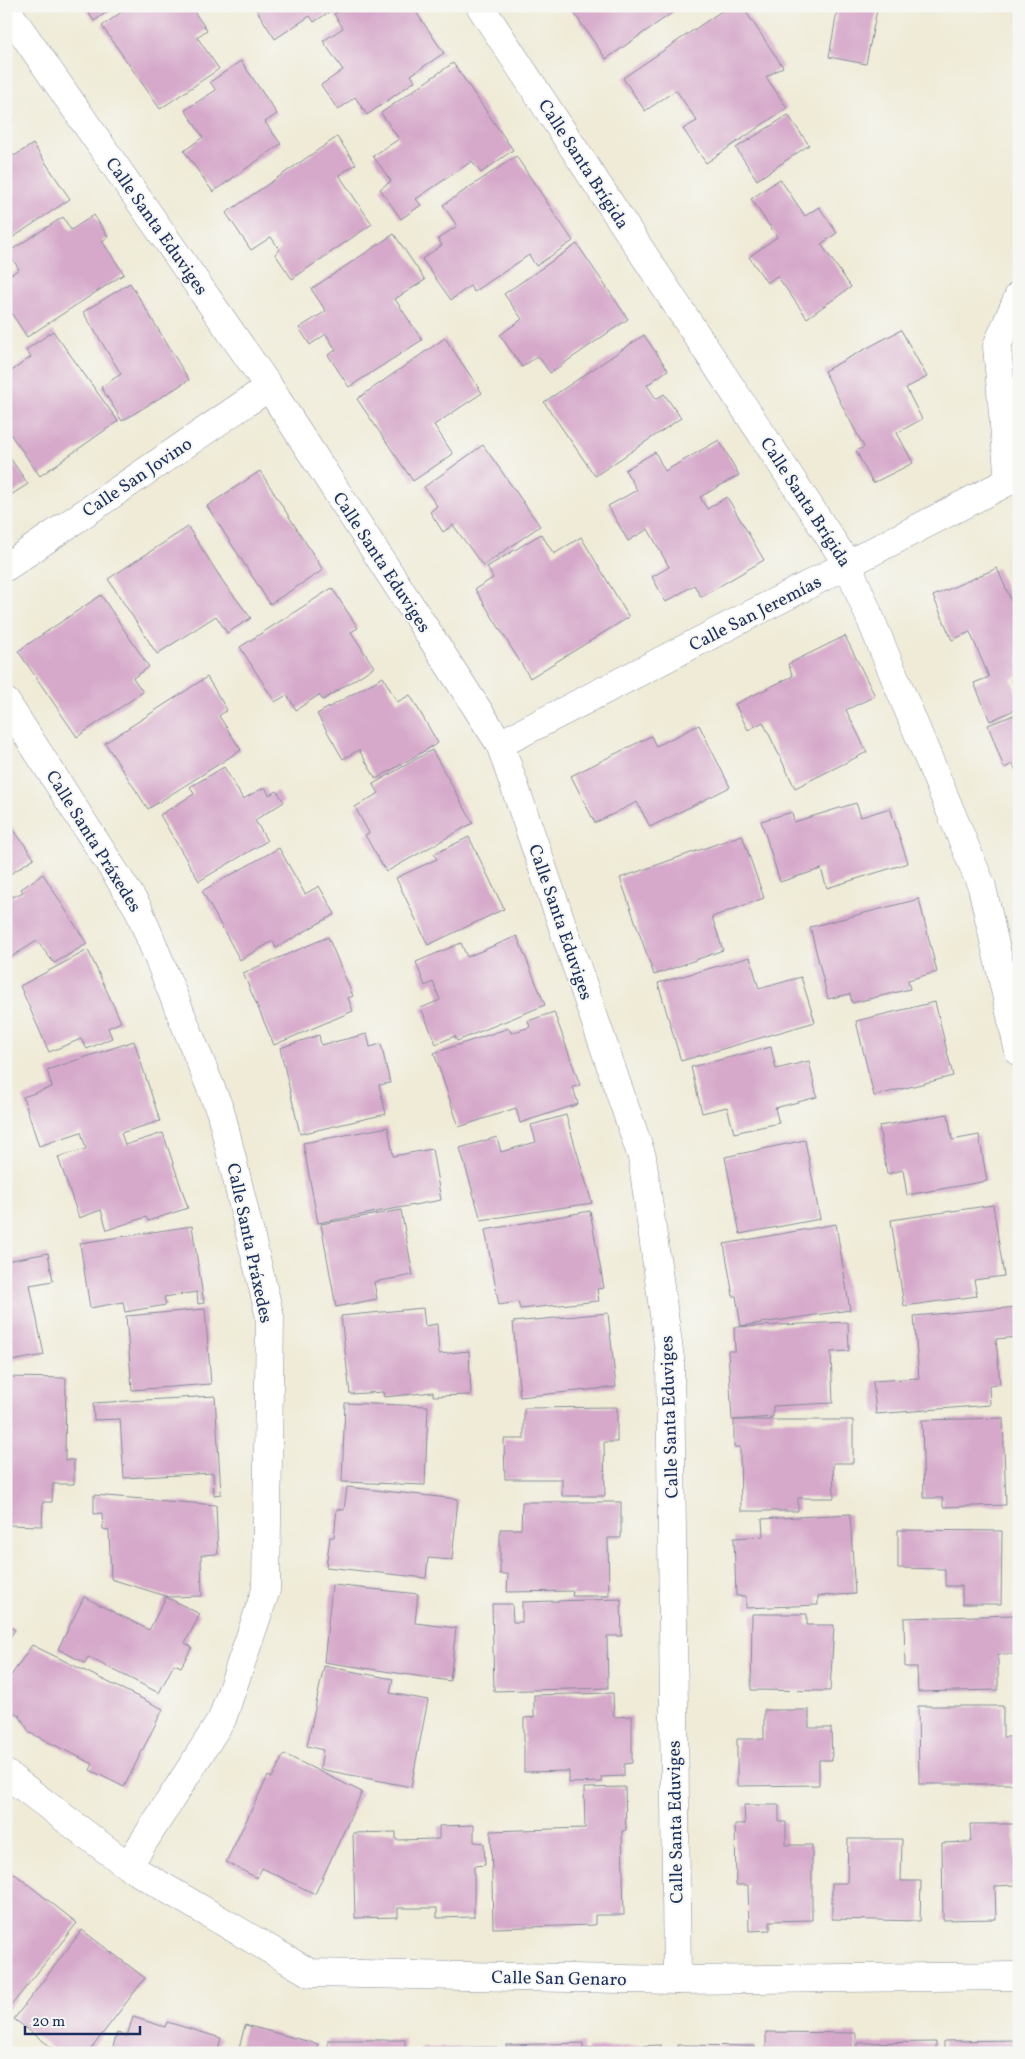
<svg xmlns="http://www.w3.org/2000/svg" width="1025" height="2059" font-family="Vollkorn,serif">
<rect width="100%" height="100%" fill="#f6f6f2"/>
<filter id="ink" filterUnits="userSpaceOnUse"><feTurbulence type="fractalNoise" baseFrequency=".02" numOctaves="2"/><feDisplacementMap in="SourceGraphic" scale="10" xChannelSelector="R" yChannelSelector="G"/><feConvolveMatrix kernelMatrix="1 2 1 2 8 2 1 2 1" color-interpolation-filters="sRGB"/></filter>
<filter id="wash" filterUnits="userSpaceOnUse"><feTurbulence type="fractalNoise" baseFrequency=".0096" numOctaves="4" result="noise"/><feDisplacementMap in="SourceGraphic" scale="20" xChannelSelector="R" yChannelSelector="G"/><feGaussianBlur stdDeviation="1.12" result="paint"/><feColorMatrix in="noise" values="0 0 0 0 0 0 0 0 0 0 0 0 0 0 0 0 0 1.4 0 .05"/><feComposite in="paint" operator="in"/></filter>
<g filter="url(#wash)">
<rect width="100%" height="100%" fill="#efebd7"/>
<g id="blocks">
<g fill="#d6a9ca">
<path d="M 84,6 L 116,6 L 94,21 Z"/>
<path d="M 130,6 L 190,6 L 207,30 L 197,37 L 219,69 L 160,109 L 102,26 Z"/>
<path d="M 254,6 L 338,6 L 314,22 L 310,16 L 275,39 Z"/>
<path d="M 347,6 L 412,6 L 444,53 L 411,75 L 415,81 L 367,115 L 355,97 L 338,110 L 321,85 L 343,70 L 323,41 L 343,28 L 334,14 Z"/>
<path d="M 569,6 L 682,6 L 606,59 Z"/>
<path d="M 729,6 L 742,6 L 783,67 L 766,77 L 787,108 L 706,163 L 683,129 L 697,121 L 676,90 L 645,111 L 623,78 Z"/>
<path d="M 838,6 L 858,6 L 877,10 L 866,64 L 829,57 Z"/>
<path d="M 241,61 L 277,114 L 265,122 L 281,144 L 213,192 L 184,151 L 203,137 L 185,110 L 216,90 L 210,82 Z"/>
<path d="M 453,63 L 513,150 L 481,173 L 472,161 L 416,199 L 421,205 L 401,219 L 380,189 L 391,181 L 373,156 L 399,139 L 381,113 Z"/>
<path d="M 6,111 L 13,120 L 6,125 Z"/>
<path d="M 788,115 L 809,145 L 757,180 L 736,148 Z"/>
<path d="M 337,137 L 356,164 L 339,175 L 372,224 L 292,279 L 275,254 L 280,250 L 271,237 L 251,250 L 226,213 Z"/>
<path d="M 6,144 L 14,156 L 33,144 L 70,199 L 6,242 Z"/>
<path d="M 516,156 L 573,241 L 536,266 L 529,255 L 474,292 L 470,286 L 451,300 L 422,259 L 442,245 L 438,239 L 457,226 L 443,205 Z"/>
<path d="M 780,179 L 805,216 L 819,207 L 837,233 L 821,244 L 851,287 L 807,318 L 777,276 L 767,283 L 749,257 L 777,237 L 751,199 Z"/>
<path d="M 94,215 L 108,237 L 102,241 L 124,274 L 27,337 L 6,305 L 6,278 L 19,269 L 8,252 L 63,217 L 71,230 Z"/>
<path d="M 394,234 L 425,280 L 395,299 L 422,340 L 349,387 L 328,355 L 336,350 L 326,334 L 310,345 L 299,328 L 326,311 L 311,289 Z"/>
<path d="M 577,244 L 628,319 L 550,373 L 538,356 L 522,367 L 500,335 L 522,319 L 504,294 Z"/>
<path d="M 130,283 L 189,380 L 122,421 L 101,387 L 121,374 L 83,312 Z"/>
<path d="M 901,330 L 927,377 L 906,388 L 922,419 L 897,433 L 913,463 L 873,483 L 856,451 L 864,447 L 824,371 Z"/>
<path d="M 53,331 L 118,421 L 40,476 L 6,428 L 6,375 L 31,357 L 26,350 Z"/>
<path d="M 644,335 L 668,370 L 647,385 L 656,399 L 664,394 L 681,418 L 595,476 L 544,402 Z"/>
<path d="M 445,338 L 482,393 L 434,425 L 453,454 L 413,481 L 357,399 Z"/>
<path d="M 719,440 L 739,475 L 700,497 L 707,509 L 727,497 L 764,560 L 701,597 L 694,585 L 666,602 L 652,577 L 669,567 L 648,529 L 628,541 L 608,506 L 637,490 L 625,470 L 655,452 L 665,471 Z"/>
<path d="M 483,445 L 540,526 L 483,566 L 453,525 L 443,532 L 430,512 L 437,506 L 424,487 Z"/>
<path d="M 6,452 L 28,484 L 6,498 Z"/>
<path d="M 260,471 L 323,570 L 270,604 L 207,506 Z"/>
<path d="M 188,527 L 224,583 L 251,618 L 227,633 L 216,616 L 157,654 L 108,579 Z"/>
<path d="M 541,534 L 554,554 L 581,537 L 629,617 L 530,678 L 475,589 L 493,578 L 487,567 Z"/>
<path d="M 997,568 L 1014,607 L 1019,605 L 1019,676 L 1011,679 L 1019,698 L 1019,708 L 990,721 L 974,683 L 989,677 L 970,632 L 952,640 L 933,596 Z"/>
<path d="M 332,588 L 358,628 L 351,632 L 374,667 L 323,700 L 319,695 L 296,710 L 287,695 L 275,702 L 240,647 Z"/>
<path d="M 101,595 L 149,667 L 133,678 L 143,692 L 77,737 L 18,651 Z"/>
<path d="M 845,636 L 875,696 L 846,710 L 867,752 L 795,788 L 763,722 L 748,730 L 735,704 L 793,676 L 788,664 Z"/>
<path d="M 207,677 L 227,710 L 219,716 L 241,750 L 148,809 L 105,743 Z"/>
<path d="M 383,677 L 397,702 L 410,695 L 438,743 L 376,779 L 359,750 L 343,759 L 317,714 Z"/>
<path d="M 1019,713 L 1019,778 L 1013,764 L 1004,768 L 988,725 Z"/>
<path d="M 699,725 L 730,787 L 650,827 L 637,802 L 595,823 L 571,776 L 651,736 L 656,746 Z"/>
<path d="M 432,750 L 473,823 L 386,872 L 365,835 L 369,833 L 355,807 L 379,793 L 373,784 Z"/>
<path d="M 224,767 L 243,799 L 265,787 L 269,795 L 277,791 L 284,802 L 255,820 L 267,841 L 199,881 L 160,815 L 194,794 L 190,787 Z"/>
<path d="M 856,803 L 861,817 L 890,808 L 908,863 L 827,888 L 821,869 L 780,882 L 761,821 L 792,812 L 794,822 Z"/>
<path d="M 6,819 L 34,858 L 6,877 Z"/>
<path d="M 742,835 L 764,898 L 712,917 L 723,950 L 654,975 L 620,878 Z"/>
<path d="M 469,837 L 504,909 L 428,945 L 396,878 L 437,859 L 434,854 Z"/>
<path d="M 279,848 L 305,894 L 319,886 L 335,914 L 276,948 L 273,941 L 240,960 L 202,891 Z"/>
<path d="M 43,874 L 87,944 L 54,963 L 37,941 L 8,959 L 6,956 L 6,885 L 13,897 L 23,892 L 21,889 Z"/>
<path d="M 919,899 L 937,972 L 908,980 L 910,989 L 852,1003 L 850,994 L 828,999 L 810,927 Z"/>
<path d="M 517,936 L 545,1005 L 457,1041 L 455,1036 L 436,1044 L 421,1008 L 440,1000 L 433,982 L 425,986 L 416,962 L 461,943 L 467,957 Z"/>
<path d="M 328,937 L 353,996 L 348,998 L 353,1011 L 274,1045 L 243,973 Z"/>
<path d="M 88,950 L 121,1022 L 108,1028 L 112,1038 L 87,1049 L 81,1039 L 49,1052 L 20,986 Z"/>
<path d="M 750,957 L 759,989 L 801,977 L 815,1022 L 681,1061 L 658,983 Z"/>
<path d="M 935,1002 L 953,1076 L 874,1096 L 856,1021 Z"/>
<path d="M 554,1012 L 580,1085 L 573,1087 L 578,1104 L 520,1123 L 516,1108 L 459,1127 L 434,1053 L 509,1028 L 511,1033 L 530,1027 L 528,1021 Z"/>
<path d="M 367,1034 L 370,1047 L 381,1044 L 390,1083 L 379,1085 L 386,1114 L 300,1134 L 280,1048 L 319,1035 L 321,1045 Z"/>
<path d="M 134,1041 L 160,1121 L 121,1133 L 125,1145 L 163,1133 L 188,1208 L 148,1221 L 146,1217 L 107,1230 L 101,1210 L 79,1218 L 58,1157 L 86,1149 L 81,1132 L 39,1146 L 23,1097 L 52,1087 L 47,1070 Z"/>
<path d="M 771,1047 L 776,1069 L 809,1061 L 817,1097 L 775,1108 L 779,1123 L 734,1133 L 727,1107 L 702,1113 L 691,1067 Z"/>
<path d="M 948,1114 L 952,1140 L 979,1135 L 987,1181 L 907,1195 L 903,1170 L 887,1174 L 879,1126 Z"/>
<path d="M 566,1115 L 592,1203 L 481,1220 L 460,1148 L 497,1137 L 501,1152 L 536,1142 L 531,1125 Z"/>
<path d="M 388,1127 L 393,1156 L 432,1149 L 441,1200 L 318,1223 L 303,1143 Z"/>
<path d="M 805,1140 L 820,1219 L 740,1234 L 725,1157 Z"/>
<path d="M 993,1205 L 1004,1276 L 974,1280 L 977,1296 L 904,1306 L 891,1220 Z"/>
<path d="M 401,1210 L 413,1275 L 374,1282 L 377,1299 L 336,1307 L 321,1224 Z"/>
<path d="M 590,1211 L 604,1288 L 597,1289 L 599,1301 L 520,1309 L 518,1302 L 499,1305 L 485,1230 Z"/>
<path d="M 836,1224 L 850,1310 L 741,1326 L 736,1296 L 733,1296 L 724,1244 Z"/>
<path d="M 192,1226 L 204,1303 L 198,1304 L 197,1292 L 164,1297 L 166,1305 L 125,1312 L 123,1302 L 90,1308 L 80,1243 Z"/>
<path d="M 48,1253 L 53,1281 L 30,1285 L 44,1355 L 6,1362 L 6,1261 Z"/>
<path d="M 1018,1307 L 1019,1337 L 996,1339 L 1000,1384 L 989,1385 L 990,1405 L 876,1414 L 873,1381 L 919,1378 L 914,1316 Z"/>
<path d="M 423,1308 L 425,1326 L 437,1324 L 439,1354 L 469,1351 L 471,1395 L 433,1396 L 433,1392 L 384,1397 L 383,1392 L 350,1394 L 341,1316 Z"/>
<path d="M 205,1309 L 211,1384 L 132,1390 L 126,1316 Z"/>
<path d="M 608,1313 L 616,1387 L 520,1397 L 513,1322 Z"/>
<path d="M 848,1322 L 849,1351 L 831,1352 L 833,1403 L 773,1406 L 773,1417 L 732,1420 L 728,1351 L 735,1351 L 734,1327 Z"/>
<path d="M 6,1377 L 66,1378 L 65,1460 L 74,1460 L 74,1484 L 53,1484 L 52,1502 L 43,1502 L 42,1526 L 6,1525 Z"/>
<path d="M 215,1396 L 221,1494 L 214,1495 L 213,1473 L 124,1478 L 120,1419 L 94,1420 L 93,1403 Z"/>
<path d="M 345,1403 L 428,1406 L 425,1485 L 342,1482 Z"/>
<path d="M 617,1407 L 617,1442 L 604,1442 L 605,1496 L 562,1496 L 562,1479 L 505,1479 L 504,1439 L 524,1439 L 524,1408 Z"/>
<path d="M 1003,1418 L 1006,1505 L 943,1507 L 943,1498 L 924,1498 L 922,1420 Z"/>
<path d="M 734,1420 L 853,1420 L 853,1463 L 833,1463 L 834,1498 L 798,1498 L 798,1511 L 741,1511 L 740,1447 L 734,1447 Z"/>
<path d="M 347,1487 L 458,1499 L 452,1560 L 428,1558 L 426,1578 L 326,1567 L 330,1537 L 334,1537 L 337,1509 L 344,1510 Z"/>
<path d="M 94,1495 L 216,1505 L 218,1554 L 201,1555 L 202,1596 L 169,1597 L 111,1579 L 109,1530 L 103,1529 L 102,1513 L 94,1514 Z"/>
<path d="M 522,1502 L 621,1502 L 621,1538 L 608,1538 L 609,1596 L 572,1596 L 573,1591 L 507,1592 L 508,1574 L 500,1574 L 500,1529 L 521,1529 Z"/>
<path d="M 850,1514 L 855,1594 L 818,1596 L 818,1605 L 746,1608 L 746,1596 L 736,1596 L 734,1538 L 763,1536 L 762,1519 Z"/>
<path d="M 898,1530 L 1002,1531 L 1001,1604 L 962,1604 L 962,1586 L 945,1586 L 945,1569 L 898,1568 Z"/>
<path d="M 332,1585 L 418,1594 L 415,1623 L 456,1628 L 450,1681 L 324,1662 Z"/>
<path d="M 84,1597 L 149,1630 L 166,1597 L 200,1614 L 185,1643 L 192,1647 L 181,1667 L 174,1664 L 159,1693 L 88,1657 L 85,1663 L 58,1649 Z"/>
<path d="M 621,1599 L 622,1636 L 607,1636 L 608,1688 L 494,1691 L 492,1604 L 512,1604 L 513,1622 L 522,1622 L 522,1602 Z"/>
<path d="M 752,1614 L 807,1614 L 807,1625 L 834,1625 L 830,1691 L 751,1690 Z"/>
<path d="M 1014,1615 L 1015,1654 L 998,1654 L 998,1690 L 918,1692 L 917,1667 L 905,1667 L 904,1618 Z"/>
<path d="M 6,1624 L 15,1630 L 6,1643 Z"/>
<path d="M 32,1645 L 163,1709 L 124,1787 L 90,1770 L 93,1764 L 30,1733 L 19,1715 L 6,1709 L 6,1683 Z"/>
<path d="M 324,1666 L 393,1679 L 390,1693 L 428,1700 L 411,1787 L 320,1769 L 323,1750 L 307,1746 Z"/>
<path d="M 613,1693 L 614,1717 L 632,1716 L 632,1763 L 624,1764 L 624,1776 L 601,1777 L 602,1782 L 569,1783 L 569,1771 L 524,1772 L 524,1718 L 534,1717 L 534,1695 Z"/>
<path d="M 918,1706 L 1003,1706 L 1003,1737 L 1018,1737 L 1019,1784 L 919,1784 Z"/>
<path d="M 764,1710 L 809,1710 L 809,1728 L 831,1728 L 832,1760 L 819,1760 L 819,1785 L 737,1786 L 737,1739 L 764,1739 Z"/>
<path d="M 284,1754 L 362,1792 L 315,1894 L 262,1868 L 257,1878 L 226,1862 L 268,1776 L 272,1778 Z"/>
<path d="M 625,1787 L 626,1830 L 622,1831 L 624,1915 L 595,1915 L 595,1925 L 493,1928 L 491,1831 L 585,1828 L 584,1788 Z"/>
<path d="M 744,1805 L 779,1805 L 779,1822 L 786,1822 L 786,1845 L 812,1845 L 812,1920 L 770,1921 L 770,1930 L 749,1931 L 748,1885 L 736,1885 L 735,1824 L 745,1824 Z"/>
<path d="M 970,1824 L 1014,1824 L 1016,1885 L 995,1886 L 996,1919 L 943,1920 L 942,1843 L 971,1842 Z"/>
<path d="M 474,1825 L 474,1842 L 484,1843 L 485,1865 L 474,1866 L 474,1917 L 437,1918 L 437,1908 L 398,1908 L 398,1917 L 355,1918 L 353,1833 L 396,1832 L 396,1840 L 439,1839 L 439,1826 Z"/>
<path d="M 848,1839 L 902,1839 L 901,1881 L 921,1881 L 920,1921 L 832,1919 L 832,1883 L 847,1883 Z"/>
<path d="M 6,1867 L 77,1923 L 6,2012 Z"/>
<path d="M 82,1930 L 145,1978 L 88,2053 L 59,2053 L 14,2019 Z"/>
<path d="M 133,2017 L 165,2027 L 167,2022 L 221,2038 L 217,2053 L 111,2053 L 117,2033 L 127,2036 Z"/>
<path d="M 245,2025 L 318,2044 L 316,2053 L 238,2053 Z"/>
<path d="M 766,2032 L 856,2033 L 856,2053 L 766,2053 Z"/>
<rect x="328" y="2040" width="77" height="13"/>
<path d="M 1015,2040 L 1015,2053 L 944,2053 L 944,2041 Z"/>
<path d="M 936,2042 L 936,2053 L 858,2053 L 858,2043 Z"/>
<path d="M 583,2043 L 583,2053 L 507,2053 L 506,2045 Z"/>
<path d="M 661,2045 L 661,2053 L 587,2053 L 587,2048 Z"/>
<path d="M 678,2045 L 754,2046 L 754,2053 L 678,2053 Z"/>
<path d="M 497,2047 L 497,2053 L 421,2053 L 421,2048 Z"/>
</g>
</g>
</g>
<g filter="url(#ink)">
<use href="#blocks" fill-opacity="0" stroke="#858d9a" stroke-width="1"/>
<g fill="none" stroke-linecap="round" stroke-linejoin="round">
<g stroke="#858d9a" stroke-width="29">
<g id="minor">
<path d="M 480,6 L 848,565 L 982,887 L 1019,1052"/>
<path d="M 6,9 L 269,387 L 500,744 L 642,1157 L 670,1358 L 677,1980"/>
<path d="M 1009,481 L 997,346 L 1019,295"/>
<path d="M 6,567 L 269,387"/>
<path d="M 6,702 L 138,908 L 221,1113 L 270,1317 L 266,1590 L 222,1719 L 128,1866"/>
<path d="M 500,744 L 1009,481"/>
<path d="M 6,1774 L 128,1866 L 310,1973 L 677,1980 L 1019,1976"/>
</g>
</g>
<use href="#minor" stroke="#fff" stroke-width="28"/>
</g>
</g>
<g text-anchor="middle" stroke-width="4" stroke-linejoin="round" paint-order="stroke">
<g font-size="18" fill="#1b2f5e" stroke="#f6f6f2">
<text transform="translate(584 164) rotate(57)" y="6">Calle Santa Brígida</text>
<text transform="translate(157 226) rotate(55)" y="6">Calle Santa Eduviges</text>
<text transform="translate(137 477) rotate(-34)" y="6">Calle San Jovino</text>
<text transform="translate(806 502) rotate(57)" y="6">Calle Santa Brígida</text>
<text transform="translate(382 562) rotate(57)" y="6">Calle Santa Eduviges</text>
<text transform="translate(755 613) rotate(-27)" y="6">Calle San Jeremías</text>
<text transform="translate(94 841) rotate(58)" y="6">Calle Santa Práxedes</text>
<text transform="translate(561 922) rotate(71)" y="6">Calle Santa Eduviges</text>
<text transform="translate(250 1243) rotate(78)" y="6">Calle Santa Práxedes</text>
<text transform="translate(669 1417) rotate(-92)" y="6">Calle Santa Eduviges</text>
<text transform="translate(675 1822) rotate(-91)" y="6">Calle Santa Eduviges</text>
<text transform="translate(559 1978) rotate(1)" y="6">Calle San Genaro</text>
</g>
</g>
<rect width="1025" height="2059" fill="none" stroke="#f6f6f2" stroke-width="25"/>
<path d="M25 2026v8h115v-8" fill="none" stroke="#1b2f5e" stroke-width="2.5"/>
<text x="32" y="2026" font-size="15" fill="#1b2f5e" stroke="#f6f6f2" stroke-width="4" paint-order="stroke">20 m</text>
</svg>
